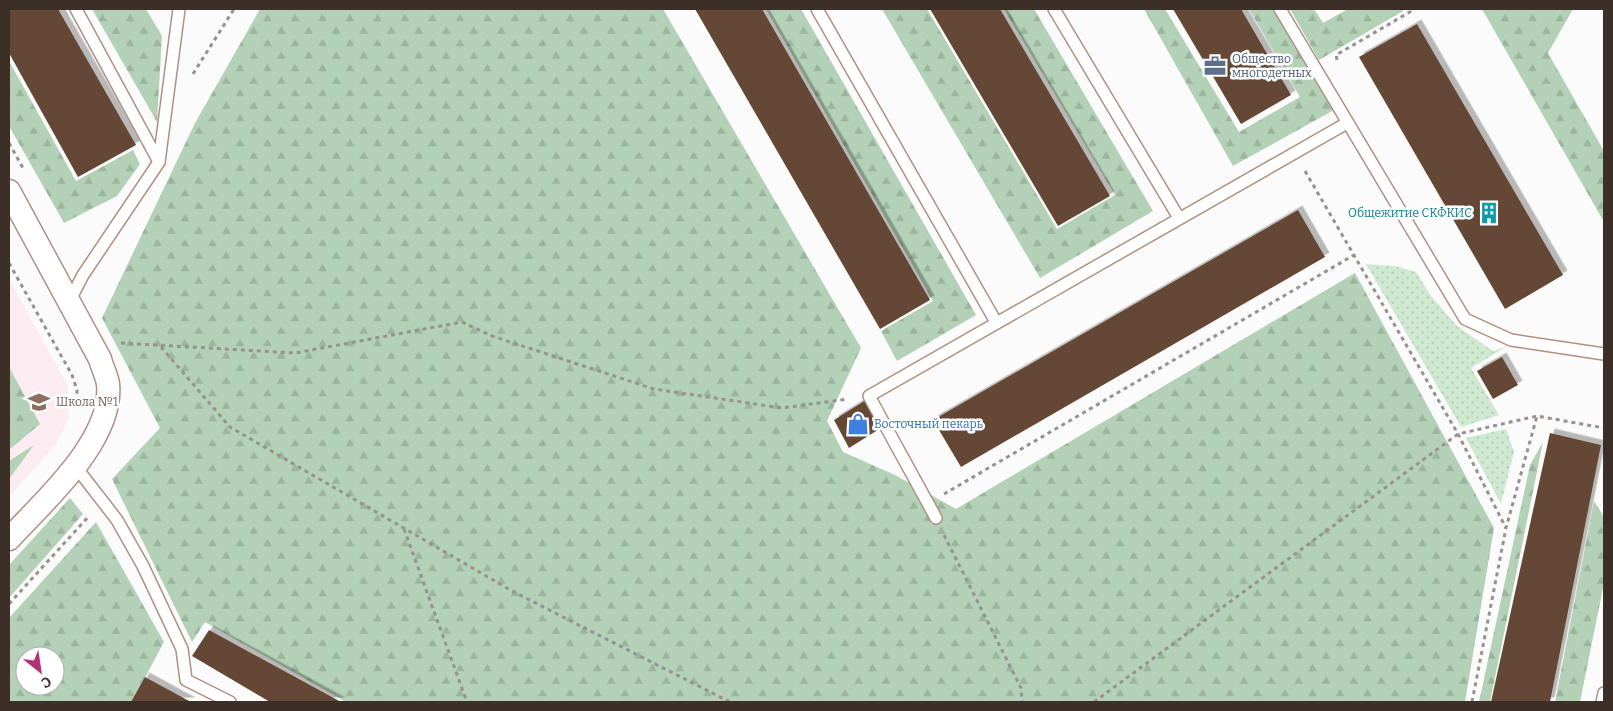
<svg xmlns="http://www.w3.org/2000/svg" width="1613" height="711" font-family="Bitter,serif">
<defs>
<pattern id="grass-dots" width="8" height="8" patternUnits="userSpaceOnUse" patternTransform="scale(1.25)"><rect width="8" height="8" fill="#cee9d0"/><path d="M2 2h.1M6 6h.1" fill="none" stroke="#b2c8b3" stroke-width="1.8" stroke-linecap="round"/></pattern>
<pattern id="forest-firs" width="22" height="20" patternUnits="userSpaceOnUse" patternTransform="scale(1.25)"><rect width="22" height="20" fill="#b3d1b6"/><path d="M5 1l3.5 6h-7zM16 11l3.5 6h-7z" fill="#9bb49c"/></pattern>
<filter id="shadow"><feDropShadow dx="4.5" dy="-4.5" stdDeviation="0" flood-color="#0004"/></filter>
</defs>
<rect width="100%" height="100%" fill="#fbfbfb"/>
<path fill="#fcecf1" d="M 9,279 L 68,386 L 69,417 L 57,443 L 9,497 Z"/>
<g fill="url(#grass-dots)">
<path d="M 1366,264 L 1395,266 L 1416,272 L 1431,296 L 1457,326 L 1493,351 L 1506,347 L 1471,368 L 1499,415 L 1461,427 Z"/>
<path d="M 1506,429 L 1514,452 L 1501,504 L 1466,438 Z"/>
</g>
<g fill="url(#forest-firs)" fill-rule="evenodd">
<path d="M 92,9 L 146,9 L 162,36 L 157,122 Z"/>
<path d="M 260,9 L 663,9 L 861,348 L 827,421 L 843,452 L 895,475 L 956,509 L 1355,273 L 1494,528 L 1465,702 L 346,702 L 205,622 L 192,642 L 112,479 L 160,428 L 102,318 L 195,123 Z"/>
<path d="M 766,9 L 801,9 L 976,315 L 897,361 L 881,331 L 933,301 Z"/>
<path d="M 882,9 L 927,9 L 1057,229 L 1115,195 L 1004,9 L 1034,9 L 1153,211 L 1040,278 Z"/>
<path d="M 1144,9 L 1165,9 L 1239,132 L 1300,97 L 1249,9 L 1275,9 L 1334,110 L 1233,166 Z"/>
<path d="M 1290,9 L 1314,9 L 1323,23 L 1348,9 L 1402,9 L 1403,11 L 1319,60 Z"/>
<path d="M 1482,9 L 1573,9 L 1548,53 L 1604,151 L 1604,222 Z"/>
<path d="M 9,61 L 76,181 L 133,150 L 140,164 L 117,196 L 64,223 L 9,126 Z"/>
<path d="M 9,367 L 40,424 L 10,449 L 9,446 Z"/>
<path d="M 1543,442 L 1490,702 L 1479,702 L 1530,465 Z"/>
<path d="M 34,445 L 9,479 L 9,461 Z"/>
<path d="M 70,498 L 83,514 L 9,598 L 9,565 Z"/>
<path d="M 1594,501 L 1604,517 L 1604,583 L 1580,702 L 1555,702 Z"/>
<path d="M 96,522 L 164,642 L 132,702 L 9,702 L 9,618 ZM 25,656 L 55,656 L 55,686 L 25,686 Z"/>
</g>
<g fill="#654736" filter="url(#shadow)">
<path d="M 9,9 L 58,9 L 136,145 L 78,177 L 9,53 Z"/>
<path d="M 695,9 L 762,9 L 930,300 L 880,329 Z"/>
<path d="M 930,9 L 1000,9 L 1110,196 L 1058,226 Z"/>
<path d="M 1173,9 L 1241,9 L 1291,95 L 1241,124 Z"/>
<path d="M 1417,24 L 1563,275 L 1505,309 L 1359,57 Z"/>
<path d="M 1298,210 L 1325,257 L 961,467 L 933,420 Z"/>
<path d="M 1502,357 L 1518,385 L 1493,399 L 1477,371 Z"/>
<path d="M 866,400 L 881,428 L 849,448 L 834,420 Z"/>
<path d="M 1550,433 L 1601,445 L 1550,702 L 1491,702 Z"/>
<path d="M 209,630 L 341,702 L 270,702 L 192,656 Z"/>
<path d="M 145,677 L 191,702 L 131,702 Z"/>
</g>
<g fill="none" stroke-linecap="round" stroke-linejoin="round">
<g stroke="#b09180" stroke-width="14">
<g id="service">
<path d="M 817,9 L 996,322"/>
<path d="M 1054,9 L 1179,218"/>
<path d="M 1280,9 L 1465,319 L 1511,340 L 1604,354"/>
<path d="M 159,162 L 179,9"/>
<path d="M 69,302 L 83,275 L 159,162 L 76,9"/>
<path d="M 76,467 L 117,520 L 143,566 L 182,649 L 186,680 L 230,702"/>
<path d="M 936,518 L 869,396 L 1347,123"/>
<path d="M 1602,702 L 1604,693"/>
</g>
</g>
<g stroke="#b09180" stroke-width="25">
<path id="minor" d="M 9,191 L 100,359 C 102,367 107,376 108,384 C 114,440 43,502 9,539"/>
</g>
<g stroke="#98918e" stroke-width="3" stroke-dasharray="4 4" stroke-linecap="butt">
<path d="M 1337,60 L 1336,55 L 1415,9"/>
<path d="M 193,74 L 234,9"/>
<path d="M 9,143 L 23,168"/>
<path d="M 1305,171 L 1458,434 L 1506,528"/>
<path d="M 9,263 L 72,375 L 77,390 L 77,408"/>
<path d="M 121,343 L 295,353 L 462,322 L 492,336 L 654,389 L 782,408 L 848,399"/>
<path d="M 161,347 L 230,427 L 512,591 L 730,702"/>
<path d="M 944,494 L 1354,255"/>
<path d="M 404,529 L 467,702"/>
<path d="M 944,535 L 1021,688 L 1022,702"/>
<path d="M 9,604 L 89,516"/>
<path d="M 1094,702 L 1458,434 L 1537,416 L 1604,428"/>
<path d="M 1472,702 L 1506,528 L 1537,416"/>
</g>
<use href="#service" stroke="#fff" stroke-width="11"/>
<use href="#minor" stroke="#fff" stroke-width="22"/>
</g>
<defs>
<g id="office-bare" transform="scale(1.725)"><path d="M-6-3h4V-5.5h4V-3h4V5H-6ZM-1-4.5V-3h2v-1.5ZM-6 0V1H6V0Z" fill="#5c6f8a" stroke="#fff" stroke-width="2.5" paint-order="stroke"/></g>
<g id="building-bare" transform="scale(1.725)"><path d="M-4-6H4V6H1V3H-1V6H-4ZM-2.5-4.3h1.7v1.8h-1.7ZM.8-4.3h1.7v1.8H.8ZM-2.5-1h1.7V.8h-1.7ZM.8-1h1.7V.8H.8Z" fill="#0f9aa8" stroke="#fff" stroke-width="2.5" paint-order="stroke"/></g>
<g id="school-bare" transform="scale(1.725)"><path d="M0-5L7-2L0 1L-7-2ZM-4 1L0 2.5L4 1V4Q0 6-4 4Z" fill="#8d6e63" stroke="#fff" stroke-width="2.5" paint-order="stroke"/></g>
<g id="shop-bare" transform="scale(1.725)"><path d="M-5-2.5h2.3a2.7 3.5 0 0 1 5.4 0H5L5.5 6h-11ZM-1.5-2.5h3a1.5 2.3 0 0 0-3 0Z" fill="#3f7fe0" stroke="#fff" stroke-width="2.5" paint-order="stroke"/></g>
</defs>
<g fill-rule="evenodd">
<use href="#office-bare" x="1215" y="66"/>
<use href="#building-bare" x="1489" y="213"/>
<use href="#school-bare" x="39" y="402"/>
<use href="#shop-bare" x="858" y="424"/>
</g>
<g text-anchor="middle" stroke-width="5" stroke-linejoin="round" paint-order="stroke">
<g font-size="12" fill="#4e5e75" stroke="#fff" text-anchor="start">
<text x="1232" y="63">Общество<tspan x="1232" dy="14">многодетных</tspan></text>
</g>
<g font-size="12" fill="#0d838f" stroke="#fff" text-anchor="end">
<text x="1472" y="217">Общежитие СКФКИС</text>
</g>
<g font-size="12" fill="#785e54" stroke="#fff" text-anchor="start">
<text x="56" y="406">Школа №1</text>
</g>
<g font-size="12" fill="#366cbe" stroke="#fff" text-anchor="start">
<text x="874" y="428">Восточный пекарь</text>
</g>
</g>
<rect width="1613" height="711" fill="none" stroke="#3b2f28" stroke-width="20"/>
<g transform="translate(40 671) rotate(150)"><circle r="24" fill="#ffffff" stroke="#b1aca9"/>
<path d="M0-4L9 19L0 12L-9 19Z" fill="#b53075"/>
<text y="-8" font-size="14" font-weight="bold" text-anchor="middle" fill="#3b2f28">С</text>
</g>
</svg>
